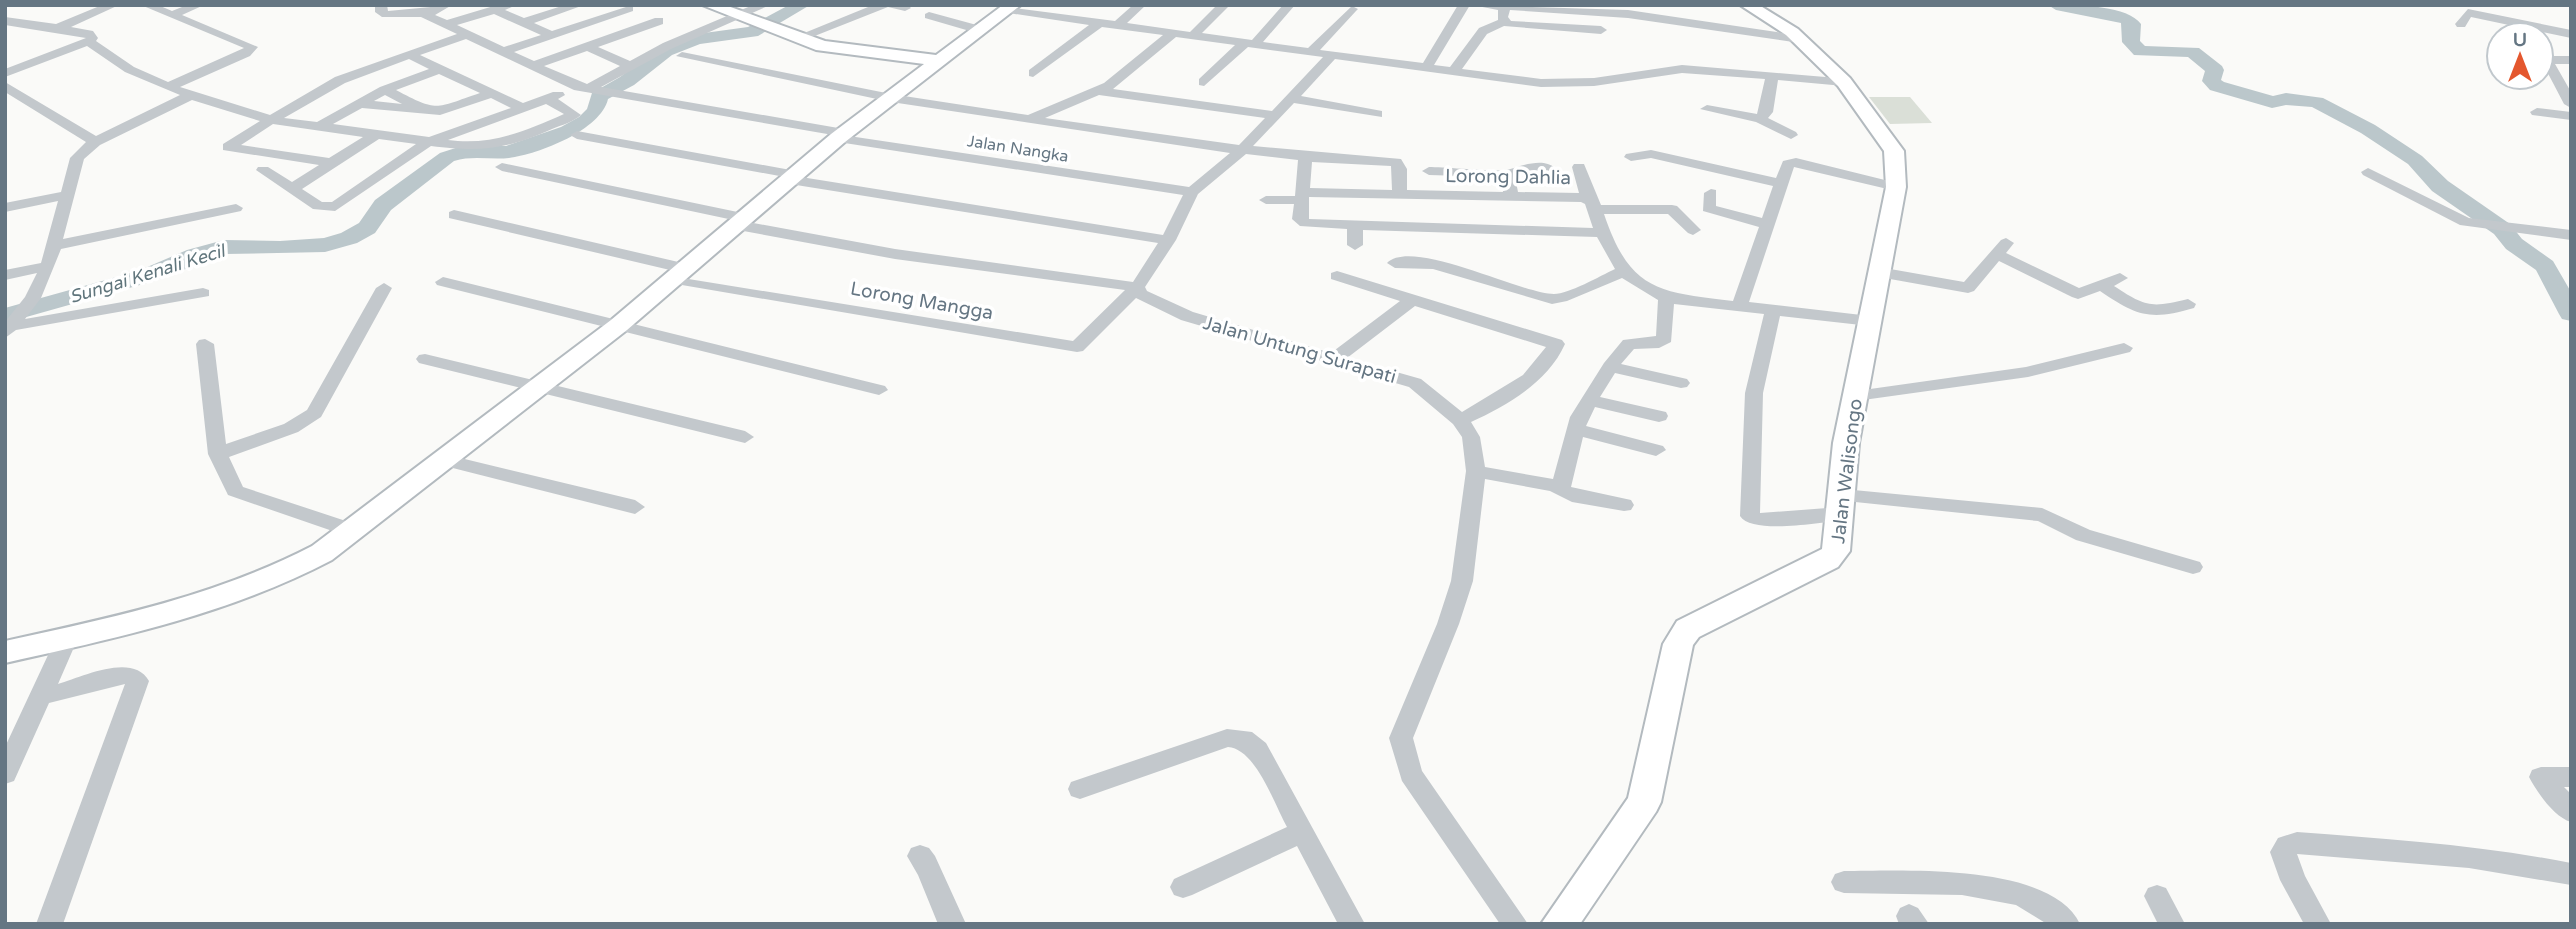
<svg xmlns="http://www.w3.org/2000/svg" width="2576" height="929" font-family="'Varela Round',sans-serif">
<rect width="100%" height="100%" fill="#fafaf8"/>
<path fill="#dadfd7" d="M 1869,97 L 1910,97 L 1932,123 L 1890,124 Z"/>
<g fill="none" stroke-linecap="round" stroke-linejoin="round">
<g fill="#bbc7cb" fill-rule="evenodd">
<path d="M 789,5 L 810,5 L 758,36 L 700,44 L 672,55 L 634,85 L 608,99 C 601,130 539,154 509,158 C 490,160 473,155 454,161 L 391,210 L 375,233 L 357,243 L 325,252 L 225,254 L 154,281 L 5,323 L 5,308 L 138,271 L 187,250 L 224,240 L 280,241 L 324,238 L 341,233 L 359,223 L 375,200 L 440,153 L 465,145 L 506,146 L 561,127 L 579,117 L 587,109 L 592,93 L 620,77 L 660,47 L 697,34 L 748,27 Z"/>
<path d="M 2048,5 C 2072,5 2126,4 2141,24 L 2140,41 L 2145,46 L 2199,48 L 2222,66 L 2224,70 L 2221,80 L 2224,82 L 2273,96 L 2286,93 L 2323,98 L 2375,125 L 2422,156 L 2448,181 L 2510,224 L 2522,239 L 2553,261 L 2571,292 L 2571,321 L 2562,319 L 2559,314 L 2536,270 L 2506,249 L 2494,234 L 2432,191 L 2408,164 L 2361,133 L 2312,107 L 2286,105 L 2272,108 L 2210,90 L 2202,81 L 2205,71 L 2188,57 L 2134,55 L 2122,42 L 2121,23 L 2056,10 Z"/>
</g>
<g stroke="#b3babf" stroke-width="4">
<g id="secondary">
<path d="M 702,5 L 725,5 L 825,41 L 936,55 L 1003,5 L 1021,5 L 845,142 L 627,330 L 332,560 C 229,614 118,638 5,663 L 5,641 C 111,618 215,596 312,546 L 611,320 L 831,134 L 924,64 L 816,50 Z"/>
<path d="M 1740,5 L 1759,5 L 1798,29 L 1850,78 L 1904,151 L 1906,187 L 1859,443 L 1850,551 L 1838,567 L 1699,637 L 1693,645 L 1661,802 L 1656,812 L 1580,924 L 1541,924 L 1628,798 L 1663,644 L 1677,621 L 1822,549 L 1833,443 L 1886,187 L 1884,151 L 1838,86 L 1786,35 Z"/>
</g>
</g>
<g fill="#c3c8cc" fill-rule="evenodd">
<path d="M 102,5 L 119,5 L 71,27 L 93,31 L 98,38 L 96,41 L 134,67 L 168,82 L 244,48 L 141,5 L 158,5 L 172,11 L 187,5 L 204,5 L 182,15 L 258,47 L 250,56 L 180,87 L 270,115 L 335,77 L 457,34 L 421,17 L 382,17 L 375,12 L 375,5 L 387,5 L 388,11 L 452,5 L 435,15 L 447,20 L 497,5 L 516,5 L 505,10 L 524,18 L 565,5 L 584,5 L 534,23 L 552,31 L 629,6 L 633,7 L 633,11 L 514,52 L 534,61 L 655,18 L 663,18 L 663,24 L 598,47 L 630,61 L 663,43 L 753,5 L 770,5 L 671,49 L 601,87 L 844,129 L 849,130 L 849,136 L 1189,187 L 1230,153 L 891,102 L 676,56 L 682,52 L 891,94 L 1028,115 L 1104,83 L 1163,35 L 1102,27 L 1033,77 L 1029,76 L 1029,70 L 1089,25 L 1002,12 L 1000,10 L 1006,7 L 1115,21 L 1133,5 L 1146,5 L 1127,23 L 1190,32 L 1217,5 L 1230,5 L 1202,33 L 1252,40 L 1283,5 L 1295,5 L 1263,42 L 1308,48 L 1352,6 L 1358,9 L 1356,11 L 1320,50 L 1423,63 L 1458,5 L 1470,5 L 1434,65 L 1450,67 L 1479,28 L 1498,20 L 1498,10 L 1472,5 L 1628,10 L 1804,36 L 1804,42 L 1800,43 L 1628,18 L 1510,10 L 1508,17 L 1511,21 L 1601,26 L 1607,30 L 1601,34 L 1504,26 L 1487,34 L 1462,69 L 1541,79 L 1594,78 L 1682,65 L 1849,79 L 1850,82 L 1844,86 L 1778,80 L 1773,112 L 1768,118 L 1796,132 L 1798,135 L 1791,139 L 1756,122 L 1700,109 L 1707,105 L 1757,114 L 1765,79 L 1682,73 L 1594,86 L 1541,87 L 1335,59 L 1301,96 L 1382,111 L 1382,117 L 1294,103 L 1253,146 L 1401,159 L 1407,169 L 1407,190 L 1503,192 L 1501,180 L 1496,177 L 1429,175 L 1422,171 L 1429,167 C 1444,167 1497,172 1507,170 C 1521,166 1543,157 1555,168 L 1553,171 L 1522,173 L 1515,177 L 1518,192 L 1579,193 L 1572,167 L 1574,164 L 1584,164 L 1601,205 L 1672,205 L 1677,206 L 1701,230 L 1693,235 L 1688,233 L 1668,214 L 1604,214 C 1630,291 1658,292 1733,301 L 1759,227 L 1703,211 L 1704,193 L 1711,189 L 1716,190 L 1716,206 L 1762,218 L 1773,186 L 1651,158 L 1631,161 L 1624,157 L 1626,154 L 1651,150 L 1776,178 L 1783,161 L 1796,158 L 1901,184 L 1901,190 L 1896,191 L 1794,167 L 1749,302 L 1870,316 L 1878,321 L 1870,326 L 1780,316 L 1763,393 L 1760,513 L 1841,507 L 1851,514 L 1841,521 C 1819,522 1752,535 1740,516 L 1745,393 L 1764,314 L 1674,304 L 1671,342 L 1659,348 L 1634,349 L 1621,364 L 1687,379 L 1690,383 L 1687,387 L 1681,388 L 1615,373 L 1600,397 L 1666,412 L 1668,416 L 1666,420 L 1659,422 L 1595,407 L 1586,426 L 1663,446 L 1666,450 L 1656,456 L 1583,437 L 1571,487 L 1631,500 L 1634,505 L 1631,510 L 1624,511 L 1572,502 L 1550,491 L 1485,479 L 1473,581 L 1459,624 L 1413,738 L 1422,771 L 1528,924 L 1500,924 L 1402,781 L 1389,738 L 1437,624 L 1451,581 L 1466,471 L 1462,437 L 1453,424 L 1409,387 L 1181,320 L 1136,298 L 1083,351 L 1077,352 L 676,284 L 668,279 L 670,276 L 1073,341 L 1125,290 L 895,259 L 738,230 L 730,225 L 738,221 L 502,171 L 495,167 L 502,163 L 752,215 L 755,218 L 748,222 L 895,249 L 1133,282 L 1158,243 L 790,184 L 785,183 L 785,177 L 577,139 L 570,135 L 577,131 L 796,171 L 801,172 L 801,177 L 1163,235 L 1183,195 L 838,142 L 833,141 L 833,135 L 574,90 L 466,39 L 420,55 L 523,103 L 553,92 L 563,92 L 565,95 L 558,99 L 581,115 C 573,122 562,125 552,129 C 505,150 481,152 431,146 L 335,211 L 313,209 L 256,170 L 258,167 L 268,167 L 292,182 L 319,165 L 223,150 L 223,144 L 260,121 L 192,100 L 100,145 L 84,159 L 63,239 L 236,204 L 243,208 L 241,211 L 61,249 L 41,298 L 25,319 L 203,288 L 209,290 L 209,296 L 16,330 L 5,338 L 5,322 L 25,297 L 37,273 L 5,280 L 5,270 L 41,263 L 58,201 L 5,212 L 5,203 L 61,192 L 70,158 L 86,142 L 5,92 L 5,82 L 96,136 L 180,95 L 125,72 L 87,46 L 5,77 L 5,69 L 86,38 L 5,25 L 5,17 L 56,24 ZM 494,14 L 541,35 L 504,47 L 457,25 ZM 1176,37 L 1235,45 L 1199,79 L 1199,85 L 1204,86 L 1248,47 L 1323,57 L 1272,111 L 1113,89 ZM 587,51 L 620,66 L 587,84 L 544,66 ZM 409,59 L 429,69 L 380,87 L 317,122 L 284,118 L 345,83 ZM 439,74 L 480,93 C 435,108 439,113 396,90 ZM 385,95 L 402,104 L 374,101 ZM 1099,95 L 1265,118 L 1239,145 L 1045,118 ZM 491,98 L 511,108 L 429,137 L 333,124 L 362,108 L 440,115 ZM 546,104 L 564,114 C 525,131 491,146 448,140 ZM 273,124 L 363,137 L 329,158 L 241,145 ZM 379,139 L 416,144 L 332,202 L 322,202 L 302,189 ZM 1246,154 L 1298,160 L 1295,196 L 1266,196 L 1259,200 L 1266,204 L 1294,204 L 1292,219 L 1300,226 L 1347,229 L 1347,245 L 1355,250 L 1363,245 L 1363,230 L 1597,237 L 1615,269 C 1600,276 1569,294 1554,294 C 1521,294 1412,237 1387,263 L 1395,268 L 1433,269 L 1552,304 L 1567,301 L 1622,278 L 1658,300 L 1656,336 L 1623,340 L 1604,363 L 1570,417 L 1553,479 L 1485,467 L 1480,437 L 1471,422 C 1507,406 1548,382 1565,344 L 1562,340 L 1337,271 L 1331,273 L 1331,279 L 1400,301 L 1331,353 L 1193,312 L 1147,291 L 1145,287 L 1176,240 L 1198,194 ZM 1312,162 L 1391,166 L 1392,190 L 1310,188 ZM 1309,197 L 1581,202 L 1585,204 L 1593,228 L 1309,219 ZM 1415,306 L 1546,347 L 1523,375 L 1462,412 L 1421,379 L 1347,358 Z"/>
<path d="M 873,5 L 908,5 L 911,8 L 905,11 L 888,7 L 802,41 L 792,38 Z"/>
<path d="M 2468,9 L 2571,30 L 2571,38 L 2471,17 L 2465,27 L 2457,27 L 2455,24 Z"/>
<path d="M 929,12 L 984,27 L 986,30 L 980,34 L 925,18 L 925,14 Z"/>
<path d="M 2547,56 L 2571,56 L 2571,64 L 2555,64 L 2571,92 L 2571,108 L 2564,104 L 2541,60 Z"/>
<path d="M 2537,108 L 2571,112 L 2571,120 L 2532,115 L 2530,112 Z"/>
<path d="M 2368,168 L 2469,218 L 2571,230 L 2571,240 L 2460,225 L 2363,175 L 2361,172 Z"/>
<path d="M 454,210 L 687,264 L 695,269 L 687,274 L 449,218 L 449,212 Z"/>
<path d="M 2006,238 L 2014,243 L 2006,253 L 2079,288 L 2120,273 L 2128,278 L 2114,286 C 2146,307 2151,308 2188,299 L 2196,304 L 2194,308 C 2150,321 2137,316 2100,291 L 2078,299 L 2072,297 L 1999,261 L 1974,291 L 1968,293 L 1879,277 L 1871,272 L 1879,267 L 1964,282 L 2001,240 Z"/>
<path d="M 443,277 L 885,386 L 888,390 L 879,395 L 437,285 L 435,282 Z"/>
<path d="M 384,283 L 392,288 L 321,417 L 298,432 L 229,457 L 243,487 L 361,526 L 364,531 L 361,536 L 347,536 L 228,495 L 208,454 L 196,344 L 199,340 L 205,339 L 214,344 L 226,444 L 284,424 L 307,410 L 376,288 Z"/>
<path d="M 2124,343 L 2133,348 L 2130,352 L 2028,377 L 1856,401 L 1847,396 L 1856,391 L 2026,367 Z"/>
<path d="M 425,354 L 745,431 L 754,437 L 745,443 L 419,363 L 416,359 L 419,355 Z"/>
<path d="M 444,454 L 635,500 L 645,507 L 635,514 L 437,464 L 434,460 Z"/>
<path d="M 1843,489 L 2042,508 L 2090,530 L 2200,562 L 2203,567 L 2200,572 L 2193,574 L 2076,540 L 2038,521 L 1836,500 L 1833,495 Z"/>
<path d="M 67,630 L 75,632 L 78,638 L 58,684 C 82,677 133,652 149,681 L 63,924 L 36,924 L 125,684 L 49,703 L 14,781 L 5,784 L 5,747 L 56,638 L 59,632 Z"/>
<path d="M 1227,729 L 1252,732 L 1266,743 L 1365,924 L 1338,924 L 1297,846 L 1192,895 L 1183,898 L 1174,895 L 1170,887 L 1174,879 L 1287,827 C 1274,804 1256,749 1228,747 L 1080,799 L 1071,796 L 1068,789 L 1071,782 Z"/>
<path d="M 2541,767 L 2571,767 L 2571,787 L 2564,787 L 2571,794 L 2571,822 C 2554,817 2537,792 2529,777 L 2532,770 Z"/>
<path d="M 2297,832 C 2389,839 2480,845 2571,863 L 2571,885 L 2469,868 L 2297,854 L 2305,876 L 2331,924 L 2304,924 L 2280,880 L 2270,852 L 2278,838 Z"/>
<path d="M 920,845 L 929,848 L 935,856 L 966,924 L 938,924 L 918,875 L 907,856 L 911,848 Z"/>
<path d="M 1844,871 C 1901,871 2051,862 2080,924 L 2047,924 L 2016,905 L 1962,895 L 1844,893 L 1835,890 L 1831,882 L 1835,874 Z"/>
<path d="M 2157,885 L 2166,888 L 2185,924 L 2158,924 L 2144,896 L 2148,888 Z"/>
<path d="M 1909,904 L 1918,908 L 1929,924 L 1899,924 L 1896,916 L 1900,908 Z"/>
</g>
<use href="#secondary" fill="#fff" fill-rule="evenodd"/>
</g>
<g text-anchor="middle" stroke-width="7" stroke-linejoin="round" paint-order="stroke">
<g font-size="16" fill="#657683" stroke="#fff">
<text transform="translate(1018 148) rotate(9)" y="6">Jalan Nangka</text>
</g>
<g font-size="18" font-style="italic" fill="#60757c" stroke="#fff">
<text transform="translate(147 274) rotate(-17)" y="6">Sungai Kenali Kecil</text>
</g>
<g font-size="19" fill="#657683" stroke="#fff">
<text transform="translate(1508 176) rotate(1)" y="7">Lorong Dahlia</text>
<text transform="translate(922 300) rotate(10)" y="7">Lorong Mangga</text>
<text transform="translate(1300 349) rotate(16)" y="7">Jalan Untung Surapati</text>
<text transform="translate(1846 471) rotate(-83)" y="7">Jalan Walisongo</text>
</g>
</g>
<rect width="2576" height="929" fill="none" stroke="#657683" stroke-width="14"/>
<g transform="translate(2520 56)"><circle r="33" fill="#ffffff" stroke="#c1c8cd" stroke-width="2"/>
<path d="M0-5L12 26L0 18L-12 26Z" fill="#e4572e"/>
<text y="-10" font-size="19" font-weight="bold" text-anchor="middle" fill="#657683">U</text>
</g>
</svg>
